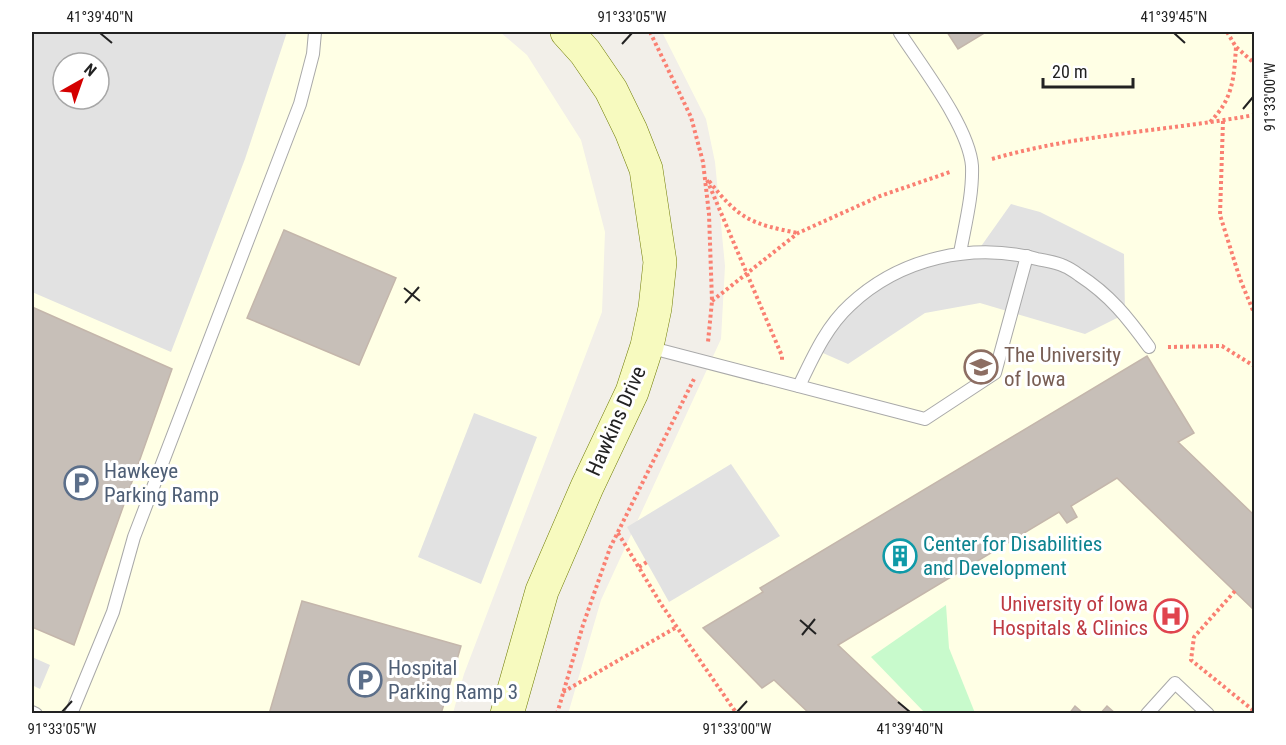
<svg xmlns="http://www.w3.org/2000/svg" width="1286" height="745" font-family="'Roboto Condensed',sans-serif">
<rect width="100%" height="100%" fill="#f2efe9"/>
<g fill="#ffffe5" fill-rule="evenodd">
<path d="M 32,32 L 500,32 L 527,55 L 581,140 L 605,232 L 602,312 L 464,674 L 453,713 L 32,713 ZM 63,63 L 99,63 L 99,99 L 63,99 Z"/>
<path d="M 662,32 L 1254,32 L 1254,713 L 568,714 L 601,600 L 721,339 L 725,266 L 715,162 L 706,119 Z"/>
</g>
<path fill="#c8facc" d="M 946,605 L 949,648 L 975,713 L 925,713 L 871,657 Z"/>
<g fill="#e2e2e2" fill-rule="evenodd">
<path d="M 32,32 L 287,32 L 245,159 L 171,352 L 32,292 ZM 63,63 L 99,63 L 99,99 L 63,99 Z"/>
<path d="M 1011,204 L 1040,212 L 1124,254 L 1125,314 L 1085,334 L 980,303 L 925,313 L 848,364 L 816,350 L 848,307 L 920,263 L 977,252 Z"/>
<path d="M 474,413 L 537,437 L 481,584 L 418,557 Z"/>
<path d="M 731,464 L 780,536 L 669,602 L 627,527 Z"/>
<path d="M 32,657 L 50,665 L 40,689 L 32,685 Z"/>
</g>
<g fill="#c7bfb8" stroke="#c4b6ab" stroke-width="1.5">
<path d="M 947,32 L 986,32 L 958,49 Z"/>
<path d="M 284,230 L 396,278 L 359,365 L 247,318 Z"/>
<path d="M 32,307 L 172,369 L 74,645 L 32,627 Z"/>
<path d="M 1147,356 L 1194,433 L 1178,442 L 1254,515 L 1254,610 L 1117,478 L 1071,506 L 1077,517 L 1067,523 L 1059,512 L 838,645 L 911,714 L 810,714 L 774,680 L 762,688 L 703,628 L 763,592 L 760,588 Z"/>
<path d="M 302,601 L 461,646 L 441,714 L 269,714 Z"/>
<path d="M 1075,706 L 1084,714 L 1069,714 Z"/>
<path d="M 1107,706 L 1116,714 L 1100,714 Z"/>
</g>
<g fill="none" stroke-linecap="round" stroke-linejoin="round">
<g stroke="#a9a9a9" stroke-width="14">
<g id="lane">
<path d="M 900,33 C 922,67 969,127 972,166 C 973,195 965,225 960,253"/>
<path d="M 648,347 L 925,419 L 995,373 L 1027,256"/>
<path d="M 799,386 C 813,357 826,327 850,305 C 900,258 972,242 1037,259 C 1046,261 1056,262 1064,266 C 1069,268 1075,272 1079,275 C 1110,295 1128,318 1149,347"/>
<path d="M 32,712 L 36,714"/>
<path d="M 71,714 L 113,612 L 134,537 L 300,104 L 313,54 L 315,32"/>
<path d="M 1147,714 L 1175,683 L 1208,714"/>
</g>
</g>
<g stroke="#707d05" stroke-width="34">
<path id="secondary" d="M 507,714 L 542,591 L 587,487 L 632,392 L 647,346 L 655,308 L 660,262 L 646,169 L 631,131 L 611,90 L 585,52 L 567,32"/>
</g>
<g stroke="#fa8072" stroke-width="4" stroke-dasharray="3 3" stroke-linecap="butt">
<path d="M 650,32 L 691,117 L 703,162 L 709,214 L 712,301 L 708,342"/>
<path d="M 1227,32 L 1236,47 L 1254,63"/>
<path d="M 1223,121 L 1220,215 L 1240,279 L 1254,313"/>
<path d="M 1210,122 C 1233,99 1234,78 1236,47"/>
<path d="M 992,159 C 1078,134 1167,131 1254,115"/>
<path d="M 707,180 L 782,356 L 782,361"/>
<path d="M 709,181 C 739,219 751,224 798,233"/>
<path d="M 712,301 L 798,233 L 880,196 L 950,172"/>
<path d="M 1168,347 L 1222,346 L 1254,366"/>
<path d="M 618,533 L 661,604 L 737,714"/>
<path d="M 639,567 L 647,562"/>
<path d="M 1235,591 L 1194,637 L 1191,660 L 1254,711"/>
<path d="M 563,692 L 677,627"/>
<path d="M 557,714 L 583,625 L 610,548 L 694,379"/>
</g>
<use href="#lane" stroke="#fff" stroke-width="12"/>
<use href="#secondary" stroke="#f7fabf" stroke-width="33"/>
</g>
<path fill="none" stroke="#222" stroke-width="2" d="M 100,33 L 112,43M 1174,33 L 1185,43M 622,44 L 632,33M 1243,109 L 1253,97M 404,288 L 420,301M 405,303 L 419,287M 800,620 L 816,634M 802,635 L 815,619M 898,702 L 910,712M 62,712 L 72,701M 737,712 L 747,701"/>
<defs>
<g id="university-ring" transform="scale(1.725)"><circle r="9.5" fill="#fff" stroke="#8d6e63" stroke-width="1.5"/><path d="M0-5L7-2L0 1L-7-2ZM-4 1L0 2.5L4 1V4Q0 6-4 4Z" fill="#8d6e63"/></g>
<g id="parking-ring" transform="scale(1.725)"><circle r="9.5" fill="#fff" stroke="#5c6f8a" stroke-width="1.5"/><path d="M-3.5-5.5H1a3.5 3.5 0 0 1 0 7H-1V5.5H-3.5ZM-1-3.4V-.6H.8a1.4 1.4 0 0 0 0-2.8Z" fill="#5c6f8a"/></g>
<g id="building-ring" transform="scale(1.725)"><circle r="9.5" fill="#fff" stroke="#0f9aa8" stroke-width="1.5"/><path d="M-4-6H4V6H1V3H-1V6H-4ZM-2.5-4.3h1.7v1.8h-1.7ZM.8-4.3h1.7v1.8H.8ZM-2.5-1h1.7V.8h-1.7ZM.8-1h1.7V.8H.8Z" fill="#0f9aa8"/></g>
<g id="hospital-ring" transform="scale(1.725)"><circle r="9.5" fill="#fff" stroke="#e0444e" stroke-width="1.5"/><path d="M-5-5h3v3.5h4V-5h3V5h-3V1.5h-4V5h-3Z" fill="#e0444e"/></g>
</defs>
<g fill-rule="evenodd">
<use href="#university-ring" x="981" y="367"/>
<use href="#parking-ring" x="81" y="483"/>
<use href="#building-ring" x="900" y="556"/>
<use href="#hospital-ring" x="1171" y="616"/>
<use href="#parking-ring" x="365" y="680"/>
</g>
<g text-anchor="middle" stroke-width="6" stroke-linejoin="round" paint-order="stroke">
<g font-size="21" fill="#785e54" stroke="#fff" text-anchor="start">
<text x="1004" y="362">The University<tspan x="1004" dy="24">of Iowa</tspan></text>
</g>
<g font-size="21" fill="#222" stroke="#fff">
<text transform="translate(616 421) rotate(-66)" y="7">Hawkins Drive</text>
</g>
<g font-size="21" fill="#4e5e75" stroke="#fff" text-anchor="start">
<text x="104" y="478">Hawkeye<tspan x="104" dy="24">Parking Ramp</tspan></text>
<text x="388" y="675">Hospital<tspan x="388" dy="24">Parking Ramp 3</tspan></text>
</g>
<g font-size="21" fill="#0d838f" stroke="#fff" text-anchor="start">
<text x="923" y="551">Center for Disabilities<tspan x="923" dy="24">and Development</tspan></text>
</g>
<g font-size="21" fill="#be3a42" stroke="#fff" text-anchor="end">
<text x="1148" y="611">University of Iowa<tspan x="1148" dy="24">Hospitals &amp; Clinics</tspan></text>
</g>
</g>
<rect width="1286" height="745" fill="none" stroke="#ffffff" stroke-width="66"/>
<g transform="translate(81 81) rotate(40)"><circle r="28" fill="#ffffff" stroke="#a7a7a7" stroke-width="1.5"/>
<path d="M0-4.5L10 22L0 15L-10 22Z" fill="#d40000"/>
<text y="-9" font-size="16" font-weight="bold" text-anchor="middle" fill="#222222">N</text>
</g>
<path d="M1043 78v9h90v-9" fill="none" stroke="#222222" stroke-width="3"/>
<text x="1052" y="78" font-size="18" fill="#222222" stroke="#ffffff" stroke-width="4.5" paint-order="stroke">20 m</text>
<rect x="33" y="33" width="1220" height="679" fill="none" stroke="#222" stroke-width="2"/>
<g font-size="15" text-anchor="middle" fill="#222">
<text x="100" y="22">41°39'40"N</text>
<text x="632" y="22">91°33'05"W</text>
<text x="1174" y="22">41°39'45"N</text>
<text transform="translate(1270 97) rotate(-90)" y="5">91°33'00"W</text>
<text x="62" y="734">91°33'05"W</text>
<text x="737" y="734">91°33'00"W</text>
<text x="910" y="734">41°39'40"N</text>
</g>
</svg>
